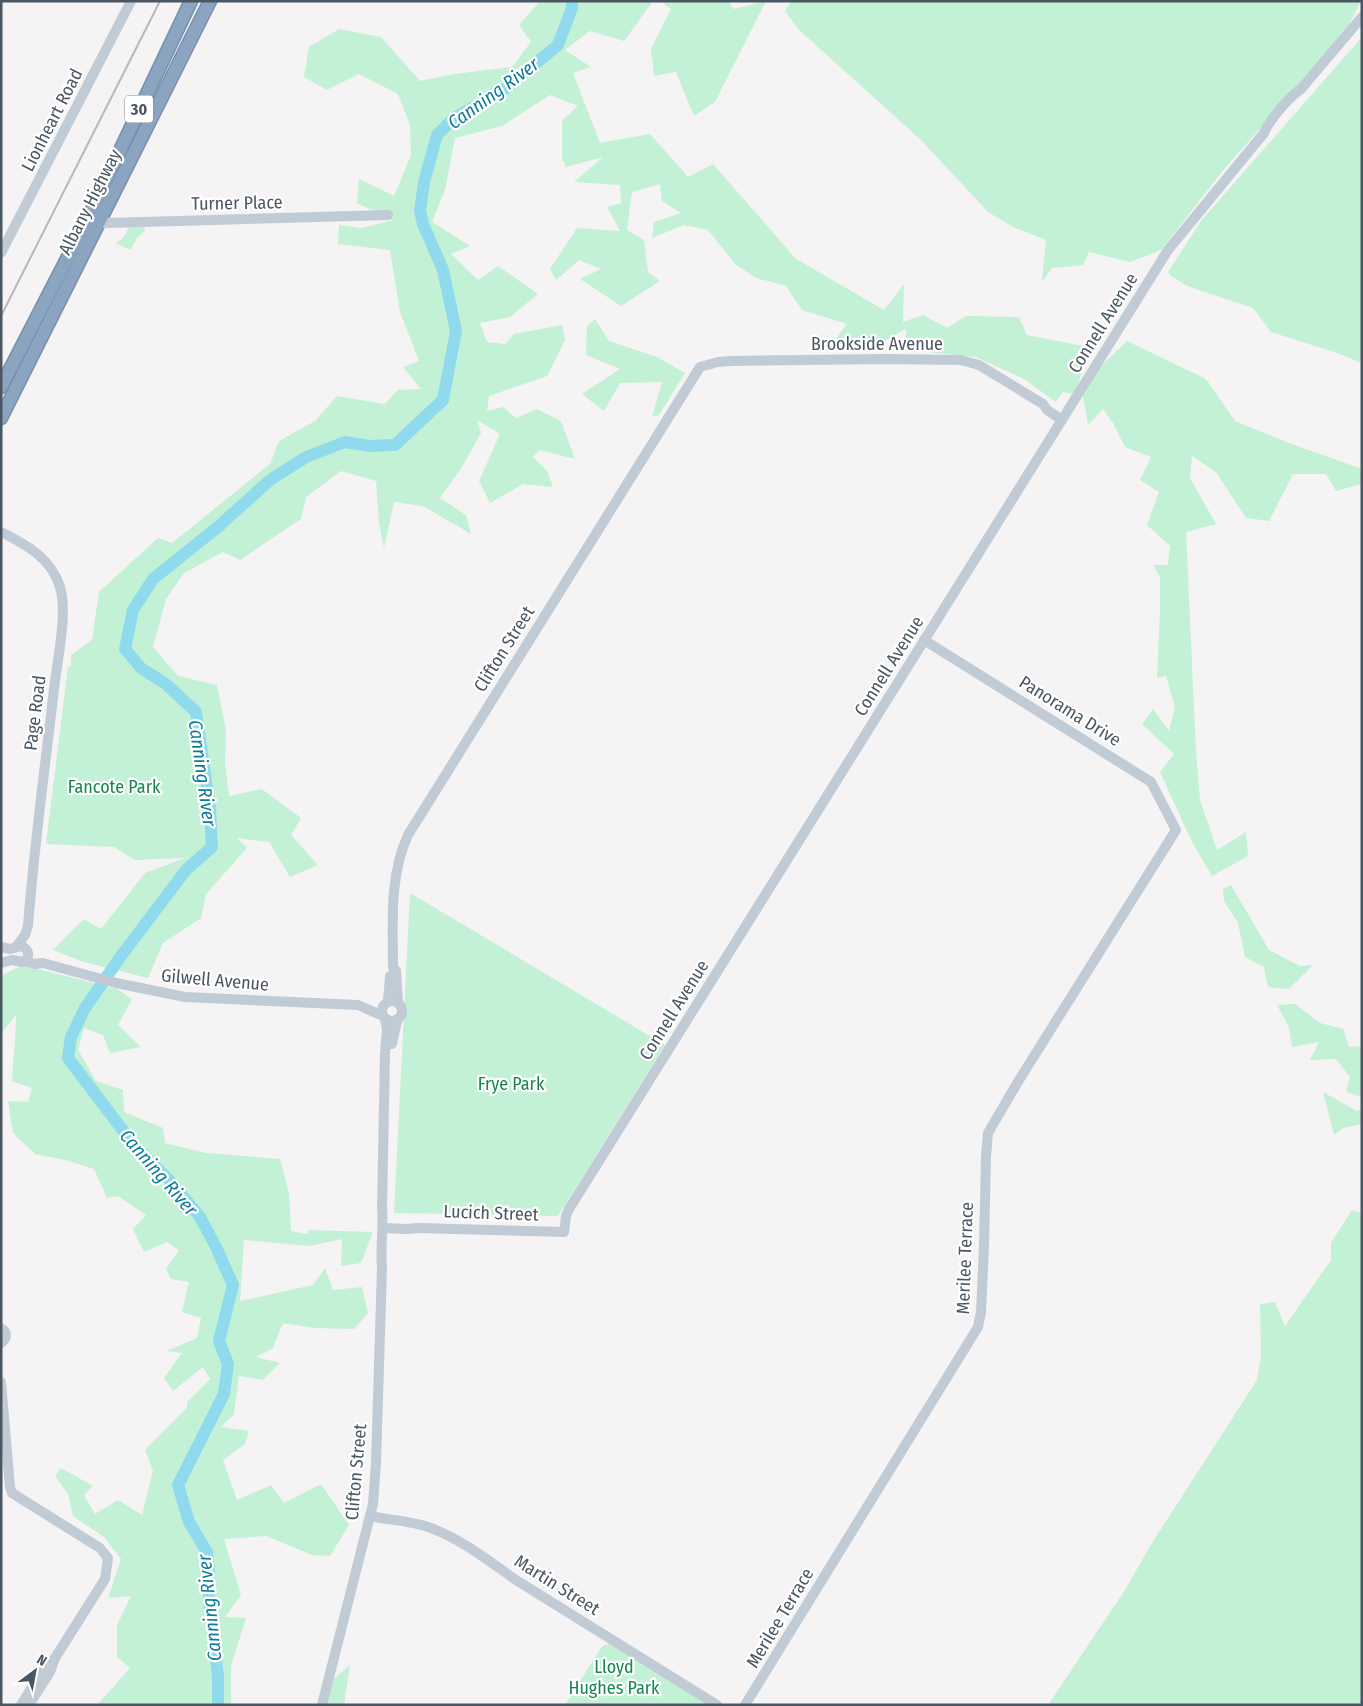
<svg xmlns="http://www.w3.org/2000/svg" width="1363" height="1706" font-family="'Fira Sans Condensed',sans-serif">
<rect width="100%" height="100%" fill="#f5f3f3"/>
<g fill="#c3f1d5">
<path d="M 540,1 L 653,1 L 624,41 L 590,31 L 565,50 L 591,67 L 573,73 L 600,143 L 650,134 L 688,177 L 713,164 L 796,259 L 884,310 L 904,284 L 903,322 L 923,315 L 947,328 L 966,316 L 1019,317 L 1027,335 L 1088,347 L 1077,389 L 1127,341 L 1206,379 L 1235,421 L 1289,443 L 1362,469 L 1362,484 L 1336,491 L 1326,474 L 1293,474 L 1269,521 L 1246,518 L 1216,472 L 1192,456 L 1190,478 L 1216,524 L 1186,532 L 1196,752 L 1200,800 L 1217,850 L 1246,832 L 1248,856 L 1212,876 L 1192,842 L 1160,772 L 1174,754 L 1142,724 L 1153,709 L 1169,731 L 1175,707 L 1166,676 L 1157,678 L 1160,609 L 1160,577 L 1153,565 L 1168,565 L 1170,546 L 1147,525 L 1159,492 L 1140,480 L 1151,457 L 1125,447 L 1113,423 L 1103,409 L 1088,425 L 1083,396 L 1063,392 L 1056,402 L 1024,379 L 976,357 L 906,350 L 906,329 L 872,348 L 835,340 L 847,324 L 802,310 L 786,286 L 756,278 L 735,264 L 708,230 L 684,225 L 652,238 L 654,222 L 681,213 L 662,201 L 660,184 L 632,192 L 627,230 L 644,240 L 648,272 L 660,281 L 621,306 L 580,279 L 601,269 L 579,260 L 556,280 L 550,269 L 577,228 L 620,231 L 607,207 L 621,203 L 620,185 L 574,182 L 603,157 L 566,167 L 562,158 L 562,121 L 578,106 L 550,95 L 502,126 L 455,138 L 445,190 L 432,222 L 470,246 L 451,254 L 478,280 L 498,266 L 538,294 L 510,317 L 480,323 L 487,342 L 505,344 L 514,334 L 562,325 L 565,340 L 547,376 L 489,396 L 487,411 L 503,407 L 516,418 L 537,409 L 561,421 L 575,459 L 539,450 L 533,457 L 547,471 L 553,487 L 523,484 L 490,503 L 479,481 L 500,434 L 477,420 L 481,433 L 462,467 L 440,498 L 466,515 L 471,534 L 423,506 L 394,502 L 384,548 L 379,522 L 376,481 L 341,471 L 306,497 L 301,519 L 240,560 L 223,552 L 184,573 L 166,599 L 153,647 L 178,676 L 217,685 L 226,730 L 225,762 L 229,796 L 262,789 L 301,818 L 291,835 L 318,865 L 290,877 L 269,842 L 237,838 L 247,848 L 206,894 L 201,918 L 163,943 L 148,978 L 84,962 L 53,950 L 84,919 L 101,929 L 145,873 L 185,858 L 135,860 L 114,847 L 46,844 L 68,667 L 71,667 L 71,655 L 92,640 L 99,592 L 158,538 L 172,543 L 270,464 L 279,441 L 315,421 L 337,396 L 385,404 L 398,390 L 421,389 L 403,367 L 419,361 L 400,312 L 390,250 L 338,244 L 339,225 L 362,228 L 393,220 L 357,203 L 359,179 L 394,196 L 411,155 L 410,125 L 398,94 L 359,74 L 327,90 L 304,77 L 309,47 L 339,29 L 381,37 L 420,81 L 454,74 L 512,67 L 531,42 L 519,25 Z"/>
<path d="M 660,1 L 728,1 L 734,9 L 766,1 L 715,102 L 694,116 L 676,72 L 654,76 L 651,49 L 671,9 Z"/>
<path d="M 791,1 L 1361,1 L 1345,33 L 1225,168 L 1161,250 L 1130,262 L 1089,252 L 1083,265 L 1052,268 L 1042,282 L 1046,240 L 1013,227 L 988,212 L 921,140 L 798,29 L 785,11 Z"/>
<path d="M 1362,37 L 1362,363 L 1337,353 L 1271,332 L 1253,308 L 1187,286 L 1171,276 L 1168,272 L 1201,221 Z"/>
<path d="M 144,226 L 145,231 L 138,237 L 130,250 L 116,243 L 123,238 L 129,227 Z"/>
<path d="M 595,319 L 609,341 L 657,357 L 685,373 L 659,415 L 652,417 L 662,382 L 620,383 L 604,411 L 582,394 L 620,369 L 586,355 L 587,326 Z"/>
<path d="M 1231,885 L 1269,950 L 1300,966 L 1313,965 L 1289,989 L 1268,987 L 1264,967 L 1245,957 L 1238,923 L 1224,901 L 1223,889 Z"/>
<path d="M 410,893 L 665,1045 L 558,1216 L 394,1213 Z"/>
<path d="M 22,965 L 117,989 L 132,999 L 118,1025 L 141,1047 L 110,1053 L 103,1035 L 84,1028 L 78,1050 L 96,1081 L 123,1090 L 124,1112 L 163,1128 L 165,1143 L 206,1153 L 280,1159 L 289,1193 L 291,1231 L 307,1234 L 309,1230 L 373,1232 L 361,1263 L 341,1266 L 342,1239 L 310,1246 L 244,1240 L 240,1301 L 313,1285 L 325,1268 L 333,1290 L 362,1287 L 368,1313 L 354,1329 L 315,1328 L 283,1323 L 273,1348 L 256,1357 L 280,1363 L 263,1380 L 239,1376 L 234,1414 L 221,1427 L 249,1431 L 245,1444 L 223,1460 L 237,1500 L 271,1485 L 284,1503 L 321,1484 L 349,1525 L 330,1556 L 312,1555 L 266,1536 L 224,1539 L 241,1595 L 225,1617 L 246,1618 L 231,1666 L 231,1703 L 233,1705 L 97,1705 L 130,1668 L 117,1657 L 117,1625 L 131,1596 L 108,1598 L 121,1559 L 104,1537 L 73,1516 L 68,1494 L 55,1476 L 61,1468 L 93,1486 L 84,1495 L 95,1514 L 118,1500 L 142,1515 L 153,1471 L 145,1450 L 187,1408 L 187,1402 L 210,1379 L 203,1367 L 173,1391 L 164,1378 L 182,1353 L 167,1351 L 197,1338 L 201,1318 L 182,1312 L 189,1282 L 171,1279 L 166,1269 L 179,1250 L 167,1242 L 144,1252 L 133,1229 L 146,1215 L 118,1196 L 107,1198 L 94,1169 L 65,1160 L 35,1154 L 13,1133 L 8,1101 L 28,1102 L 32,1088 L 12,1081 C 13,1059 16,1037 16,1015 L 1,1034 L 1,976 Z"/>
<path d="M 1295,1004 L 1320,1023 L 1343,1029 L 1349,1047 L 1362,1046 L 1362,1097 L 1346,1092 L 1350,1077 L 1336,1059 L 1310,1060 L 1319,1042 L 1292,1047 L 1289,1027 L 1277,1005 Z"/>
<path d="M 1323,1092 L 1357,1111 L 1362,1108 L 1362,1124 L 1343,1128 L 1334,1135 Z"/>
<path d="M 1352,1210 L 1362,1213 L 1362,1705 L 1048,1705 L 1125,1590 L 1150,1546 L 1257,1380 L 1261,1356 L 1260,1304 L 1275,1302 L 1285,1326 L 1331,1260 L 1331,1243 Z"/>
<path d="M 611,1644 L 710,1705 L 565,1705 L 601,1648 L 604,1645 Z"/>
<path d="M 350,1665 L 344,1705 L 323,1705 L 326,1686 Z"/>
</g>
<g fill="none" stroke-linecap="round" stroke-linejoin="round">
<path stroke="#90daee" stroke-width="12" d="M 218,1705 L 218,1676 L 209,1602 L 209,1572 L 207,1552 L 189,1522 L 178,1485 L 224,1394 L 228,1364 L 219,1341 L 233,1285 L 216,1247 L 200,1217 L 171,1182 L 134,1145 L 68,1058 L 71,1037 L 85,1008 L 121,956 L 186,870 L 212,847 L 210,808 L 196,712 L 166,684 L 141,668 L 125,649 L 133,610 L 153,579 L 219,526 L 270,480 L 306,457 L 345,442 L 369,446 L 395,445 L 443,400 L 456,331 L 443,270 L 423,224 L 420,211 L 424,182 L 437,135 L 453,119 L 502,91 L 558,45 L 572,8 L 572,1"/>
<g stroke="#7690ad" stroke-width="15">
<g id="highway">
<path d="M 1,387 L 88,218 L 191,1"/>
<path d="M 1,418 L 210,1"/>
</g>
</g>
<g stroke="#c1cbd6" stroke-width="10">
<path d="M 93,220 L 99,223 L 107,223 L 388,215"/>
<path d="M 1,253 L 131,1"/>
<path d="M 1,532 C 27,545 51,558 60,587 C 68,614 57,660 54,689 C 45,768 34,846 28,926 L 25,935 L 16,947"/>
<path d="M 1,947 L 10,949 L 22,946 C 29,950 31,957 23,962 L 12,960 L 1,963"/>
<path d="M 25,961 L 35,964 L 43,963 L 116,983 L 185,997 L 358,1005 L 383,1016"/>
<circle cx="392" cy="1011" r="10"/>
<path d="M 388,1002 L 390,976"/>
<path d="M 398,1003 L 396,971 L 393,967 C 393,923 389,876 408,835 L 700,367 L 718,362 L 733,361 L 886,359 L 961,360 L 979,365 L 1043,404 L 1047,410 L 1062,420"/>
<path d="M 392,1044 L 397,1021"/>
<path d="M 383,1228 L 408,1229 L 417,1228 L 564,1232 L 566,1216 L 569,1209 L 1168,250 L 1264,133 C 1270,119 1289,97 1301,89 L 1362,17"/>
<path d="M 1,1328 C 8,1332 7,1339 1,1343"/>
<path d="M 1,1382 L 10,1487 L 12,1493 L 100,1548 L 108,1558 L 105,1579 L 55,1658 L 50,1672 L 29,1705"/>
<path d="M 370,1516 C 389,1520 410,1521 428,1527 C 460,1538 489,1561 516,1580 L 717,1705"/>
<path d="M 21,1705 L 44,1668 L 54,1659"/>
<path d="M 322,1705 L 373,1504 L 376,1463 L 382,1268 C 380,1248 384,1228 382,1208 L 385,1053 L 387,1029 L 385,1019"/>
<path d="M 745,1705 L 978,1327 L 981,1312 L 984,1245 L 986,1157 L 988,1133 L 1019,1080 L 1176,830 L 1151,782 L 924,640"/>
</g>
<use href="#highway" stroke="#8ba5c1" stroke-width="12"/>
<path stroke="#b5b8bd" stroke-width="2" d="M 1,316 L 160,1"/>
</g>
<g text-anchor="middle" stroke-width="4.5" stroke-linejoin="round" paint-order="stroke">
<rect fill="#fff" stroke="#808990" stroke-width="1" x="125" y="95.5" width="28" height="27" rx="4"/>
<g font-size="16" font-weight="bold" fill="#4a5661">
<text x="139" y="115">30</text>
</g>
<g font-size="18" fill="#4a5661" stroke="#fff">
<text transform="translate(52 120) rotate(-63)" y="6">Lionheart Road</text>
<text transform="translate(90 202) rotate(-63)" y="6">Albany Highway</text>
<text transform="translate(237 203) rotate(-1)" y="6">Turner Place</text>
<text transform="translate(1103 323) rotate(-58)" y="6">Connell Avenue</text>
<text x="877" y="350">Brookside Avenue</text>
<text transform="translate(504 649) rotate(-58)" y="6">Clifton Street</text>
<text transform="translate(889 666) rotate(-58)" y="6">Connell Avenue</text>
<text transform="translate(1070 711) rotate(32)" y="6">Panorama Drive</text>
<text transform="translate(35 713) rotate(-83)" y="6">Page Road</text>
<text transform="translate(215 980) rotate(5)" y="6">Gilwell Avenue</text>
<text transform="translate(674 1010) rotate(-58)" y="6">Connell Avenue</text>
<text transform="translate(491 1213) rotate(2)" y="6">Lucich Street</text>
<text transform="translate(965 1258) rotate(-88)" y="6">Merilee Terrace</text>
<text transform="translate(356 1472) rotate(-85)" y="6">Clifton Street</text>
<text transform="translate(557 1585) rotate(32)" y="6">Martin Street</text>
<text transform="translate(780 1618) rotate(-59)" y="6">Merilee Terrace</text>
</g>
<g font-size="18" fill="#17864f" stroke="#fff">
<text x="114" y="793">Fancote Park</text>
<text x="511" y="1090">Frye Park</text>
<text x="614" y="1673">Lloyd<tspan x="614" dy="21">Hughes Park</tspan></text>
</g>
<g font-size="19" font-style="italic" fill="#0c7c9b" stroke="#fff">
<text transform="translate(493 93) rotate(-36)" y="7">Canning River</text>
<text transform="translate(203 773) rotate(82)" y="7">Canning River</text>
<text transform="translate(159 1172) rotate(49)" y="7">Canning River</text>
<text transform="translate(209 1608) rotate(-96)" y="7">Canning River</text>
</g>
</g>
<rect width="1363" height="1706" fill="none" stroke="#4a5661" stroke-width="5"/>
<g transform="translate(35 1671) rotate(32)" stroke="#ffffff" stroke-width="4" paint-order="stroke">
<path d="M0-4L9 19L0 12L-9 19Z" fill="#4a5661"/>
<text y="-8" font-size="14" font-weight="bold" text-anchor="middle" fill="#4a5661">N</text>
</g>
</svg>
